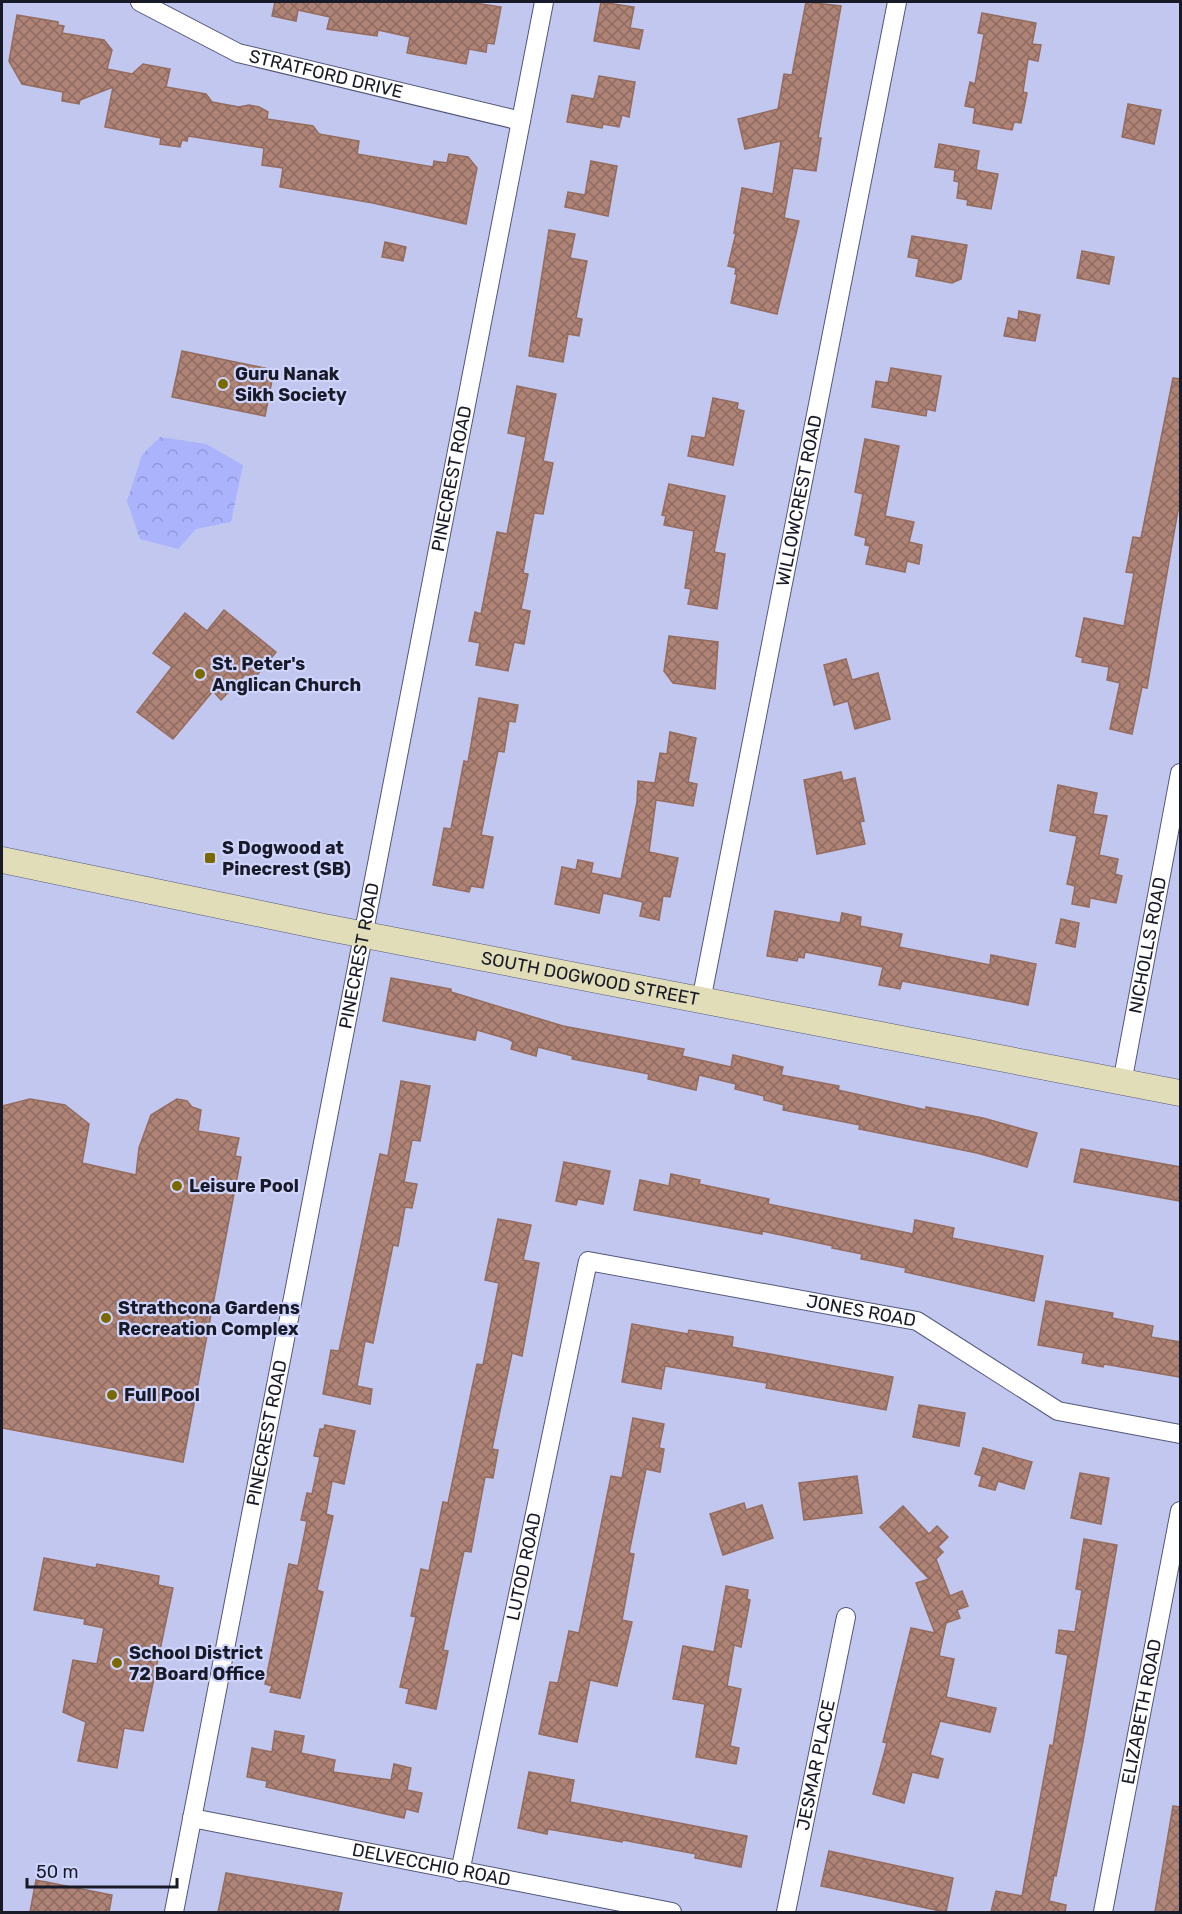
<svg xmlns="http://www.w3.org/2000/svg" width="1182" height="1914" font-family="Rubik,sans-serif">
<defs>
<pattern id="forest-crowns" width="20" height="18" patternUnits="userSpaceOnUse" patternTransform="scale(1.5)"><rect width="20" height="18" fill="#abb3fd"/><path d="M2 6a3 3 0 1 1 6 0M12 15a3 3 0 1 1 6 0" fill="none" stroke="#9299d9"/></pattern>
<pattern id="building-cross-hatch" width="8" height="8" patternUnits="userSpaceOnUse" patternTransform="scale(1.5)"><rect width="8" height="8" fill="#af8476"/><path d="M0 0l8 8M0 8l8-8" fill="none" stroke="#8d6b61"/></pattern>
</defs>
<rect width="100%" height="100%" fill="#c1c7ef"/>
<path fill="url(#forest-crowns)" d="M 160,437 L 206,444 L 243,465 L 231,522 L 196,529 L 178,549 L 140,539 L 127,501 L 142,455 Z"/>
<g fill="url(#building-cross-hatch)" stroke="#946b5e" stroke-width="1.5">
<path d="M 275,2 L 469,2 L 501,7 L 494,44 L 487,43 L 486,52 L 469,49 L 466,64 L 407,53 L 410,37 L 378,30 L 377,36 L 327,29 L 330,17 L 298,10 L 296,21 L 272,16 Z"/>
<path d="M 601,2 L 634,7 L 630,28 L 643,30 L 639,49 L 594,41 Z"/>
<path d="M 806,2 L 841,6 L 818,138 L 821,138 L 816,171 L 793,168 L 784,218 L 799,221 L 777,314 L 731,303 L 737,274 L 735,274 L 736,268 L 728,266 L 736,233 L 734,233 L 742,188 L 773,194 L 781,141 L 745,149 L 738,119 L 778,109 L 784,74 L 792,75 Z"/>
<path d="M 982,13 L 1036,23 L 1032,44 L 1041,45 L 1038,61 L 1028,59 L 1023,92 L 1027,93 L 1021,123 L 1014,122 L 1012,130 L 973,123 L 975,108 L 965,106 L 970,82 L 975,84 L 984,34 L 978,33 Z"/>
<path d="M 17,15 L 58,22 L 58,25 L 64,26 L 62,33 L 104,40 L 112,50 L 107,69 L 132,74 L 143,64 L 170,69 L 166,87 L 206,94 L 212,102 L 239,107 L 249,105 L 259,107 L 268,112 L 267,119 L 313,126 L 319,134 L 359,141 L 357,154 L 433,167 L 434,161 L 447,163 L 449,154 L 468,157 L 477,168 L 466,224 L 373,203 L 280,187 L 283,168 L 262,165 L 264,148 L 188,136 L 187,141 L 182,140 L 180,147 L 160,144 L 161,138 L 105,127 L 113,87 L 80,100 L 79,104 L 62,101 L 63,92 L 22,84 L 9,61 Z"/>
<path d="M 599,76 L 635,82 L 629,117 L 622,115 L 619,127 L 603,124 L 602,128 L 567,122 L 572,95 L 594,99 Z"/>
<path d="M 1128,104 L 1161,110 L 1154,144 L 1122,137 Z"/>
<path d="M 939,144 L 979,151 L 976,170 L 998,174 L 991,209 L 967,205 L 968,200 L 957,198 L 959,182 L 954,181 L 955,170 L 935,167 Z"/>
<path d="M 591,161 L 617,166 L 608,216 L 565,207 L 568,192 L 585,195 Z"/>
<path d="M 549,230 L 575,234 L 570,258 L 587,261 L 576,318 L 582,319 L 579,336 L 568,334 L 563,362 L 529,356 Z"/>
<path d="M 912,236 L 967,245 L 961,279 L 952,283 L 916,276 L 919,259 L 908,257 Z"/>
<path d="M 385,242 L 406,247 L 403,261 L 382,257 Z"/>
<path d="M 1082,251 L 1114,257 L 1109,284 L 1077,278 Z"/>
<path d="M 1019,311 L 1040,315 L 1035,341 L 1004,336 L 1008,318 L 1018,320 Z"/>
<path d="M 182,351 L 274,370 L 265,416 L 172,397 Z"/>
<path d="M 891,368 L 941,376 L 935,411 L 927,409 L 926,416 L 872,407 L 876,381 L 888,383 Z"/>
<path d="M 1173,378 L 1180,379 L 1180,511 L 1178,510 L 1147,688 L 1142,687 L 1132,734 L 1110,729 L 1120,683 L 1107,680 L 1109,667 L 1082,662 L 1083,658 L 1076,656 L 1084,618 L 1124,626 L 1134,573 L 1126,572 L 1133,537 L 1141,538 Z"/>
<path d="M 517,386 L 556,394 L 543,461 L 553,463 L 543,514 L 534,513 L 523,573 L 528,574 L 521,609 L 530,611 L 524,644 L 514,642 L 508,671 L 476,665 L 480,643 L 469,641 L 475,612 L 481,614 L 497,532 L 507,534 L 526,437 L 508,433 Z"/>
<path d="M 713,398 L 738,403 L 737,409 L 744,411 L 733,465 L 688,456 L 692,436 L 705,438 Z"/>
<path d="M 865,439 L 899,446 L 885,516 L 914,522 L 909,542 L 922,545 L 919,564 L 907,561 L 905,572 L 866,564 L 870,546 L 865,545 L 866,538 L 855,535 L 863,494 L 855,492 Z"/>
<path d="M 669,484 L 725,496 L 714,552 L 725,554 L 717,609 L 688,604 L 691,589 L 685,588 L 694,531 L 664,525 L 666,516 L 662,515 Z"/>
<path d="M 224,610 L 276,652 L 253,680 L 246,674 L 221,700 L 213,691 L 173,739 L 137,712 L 172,667 L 153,653 L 185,613 L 207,631 Z"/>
<path d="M 669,636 L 718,642 L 715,689 L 673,683 L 664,671 Z"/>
<path d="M 846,659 L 852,680 L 878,673 L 890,719 L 855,729 L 848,701 L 834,705 L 824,665 Z"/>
<path d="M 479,698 L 518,705 L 515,722 L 509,721 L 504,752 L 498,751 L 481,835 L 493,837 L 483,888 L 471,886 L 469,892 L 433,885 L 444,828 L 451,829 L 464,761 L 468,762 Z"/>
<path d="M 670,732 L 696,738 L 688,782 L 697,784 L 693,806 L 656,800 L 649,852 L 678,858 L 670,897 L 663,896 L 659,920 L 640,916 L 643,902 L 603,893 L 599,913 L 555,904 L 562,867 L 576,870 L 578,860 L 593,863 L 591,873 L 621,879 L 637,802 L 638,781 L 655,783 L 660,753 L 667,754 Z"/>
<path d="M 841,772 L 843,781 L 855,778 L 864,821 L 860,822 L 865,844 L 817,854 L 804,780 Z"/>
<path d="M 1058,785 L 1097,793 L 1093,814 L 1107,816 L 1099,855 L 1118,859 L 1115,874 L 1122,876 L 1116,903 L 1090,898 L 1089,907 L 1072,904 L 1075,886 L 1067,884 L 1077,836 L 1050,831 Z"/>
<path d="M 775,911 L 840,923 L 842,913 L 861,917 L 860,926 L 902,934 L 899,947 L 990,965 L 991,955 L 1036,964 L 1028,1005 L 902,981 L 900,989 L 879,985 L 883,967 L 805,952 L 804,958 L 798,957 L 797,961 L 767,956 Z"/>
<path d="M 1061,919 L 1079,923 L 1075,947 L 1056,943 Z"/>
<path d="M 391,978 L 451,989 L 451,992 L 563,1026 L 684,1049 L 682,1056 L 731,1067 L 733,1055 L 783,1067 L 781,1075 L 839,1086 L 838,1090 L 926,1110 L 926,1107 L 983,1118 L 1037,1133 L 1027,1167 L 977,1153 L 859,1129 L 860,1125 L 783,1110 L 784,1105 L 764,1100 L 764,1096 L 735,1089 L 736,1084 L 699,1075 L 696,1090 L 648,1079 L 649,1074 L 572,1059 L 573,1056 L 538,1047 L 536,1056 L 511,1049 L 513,1042 L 508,1039 L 477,1030 L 475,1040 L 383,1021 Z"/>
<path d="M 401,1081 L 430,1086 L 420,1141 L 412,1140 L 404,1182 L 417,1184 L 412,1208 L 405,1207 L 398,1246 L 393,1245 L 373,1343 L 365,1341 L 357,1386 L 372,1389 L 370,1404 L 323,1394 L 331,1350 L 339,1351 L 380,1154 L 388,1156 Z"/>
<path d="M 30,1099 L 65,1105 L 89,1124 L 82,1163 L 136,1175 L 139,1148 L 151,1115 L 177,1099 L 187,1101 L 192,1107 L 201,1110 L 198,1131 L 239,1138 L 235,1156 L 241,1157 L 183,1462 L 2,1428 L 2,1106 Z"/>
<path d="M 1081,1149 L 1180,1167 L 1180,1201 L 1074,1182 Z"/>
<path d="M 564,1162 L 610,1171 L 603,1204 L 578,1199 L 576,1205 L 556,1201 Z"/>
<path d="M 671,1174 L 700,1180 L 699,1184 L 769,1199 L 768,1204 L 913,1234 L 915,1220 L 954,1228 L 952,1238 L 1043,1256 L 1034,1301 L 905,1272 L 906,1268 L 861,1259 L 862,1254 L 832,1248 L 833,1246 L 762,1231 L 762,1234 L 634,1210 L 640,1180 L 669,1186 Z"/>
<path d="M 498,1219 L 531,1225 L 523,1260 L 539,1263 L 522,1356 L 512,1353 L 492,1449 L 498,1450 L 493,1478 L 485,1477 L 471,1552 L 464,1551 L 443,1650 L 448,1651 L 436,1709 L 406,1703 L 409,1689 L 400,1687 L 416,1617 L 411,1616 L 421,1569 L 429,1571 L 443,1502 L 448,1503 L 477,1364 L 483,1365 L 499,1283 L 485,1280 Z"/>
<path d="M 1046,1301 L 1113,1313 L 1112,1318 L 1153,1326 L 1151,1337 L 1180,1342 L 1180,1377 L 1104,1364 L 1103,1367 L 1082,1363 L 1084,1353 L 1038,1345 Z"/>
<path d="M 632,1324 L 688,1334 L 689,1330 L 733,1337 L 732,1347 L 893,1377 L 886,1410 L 766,1388 L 767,1383 L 665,1366 L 661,1389 L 622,1382 Z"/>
<path d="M 919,1405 L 965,1413 L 959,1446 L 913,1437 Z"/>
<path d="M 633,1418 L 664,1424 L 659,1448 L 664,1449 L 660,1472 L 646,1469 L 629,1553 L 634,1554 L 622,1620 L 632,1622 L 617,1686 L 590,1680 L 577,1742 L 539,1734 L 550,1682 L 558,1683 L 569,1631 L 579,1633 L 611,1476 L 622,1478 Z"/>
<path d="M 325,1425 L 355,1431 L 344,1484 L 332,1481 L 326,1514 L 333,1516 L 317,1590 L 323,1592 L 300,1698 L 270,1692 L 272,1686 L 265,1684 L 289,1564 L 298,1566 L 307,1521 L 301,1520 L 307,1493 L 312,1494 L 320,1457 L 314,1456 L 320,1429 L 324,1429 Z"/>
<path d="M 983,1448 L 1032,1462 L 1024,1489 L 998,1481 L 995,1490 L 979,1486 L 982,1476 L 975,1474 Z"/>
<path d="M 1080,1473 L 1109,1478 L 1101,1524 L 1071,1518 Z"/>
<path d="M 857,1476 L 862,1513 L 804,1520 L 799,1483 Z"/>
<path d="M 744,1503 L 746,1510 L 762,1505 L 773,1538 L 723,1555 L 710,1514 Z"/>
<path d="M 903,1506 L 929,1534 L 937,1526 L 948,1537 L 938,1547 L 943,1552 L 936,1559 L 950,1596 L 962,1591 L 968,1606 L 957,1610 L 960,1618 L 946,1623 L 939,1656 L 954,1659 L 946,1697 L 996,1708 L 990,1732 L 940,1721 L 930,1755 L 943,1759 L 938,1778 L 912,1772 L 904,1803 L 873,1794 L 887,1743 L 883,1742 L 911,1628 L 935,1633 L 916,1583 L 929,1579 L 880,1527 Z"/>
<path d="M 1084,1539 L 1117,1545 L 1083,1741 L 1056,1876 L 1054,1875 L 1049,1901 L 1066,1905 L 1065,1912 L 991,1912 L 996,1891 L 1022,1896 L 1050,1745 L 1053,1746 L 1068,1655 L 1056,1653 L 1059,1630 L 1075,1632 L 1082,1590 L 1076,1589 Z"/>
<path d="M 44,1558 L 96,1568 L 97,1564 L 159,1576 L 158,1585 L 173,1588 L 143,1731 L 124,1728 L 117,1768 L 78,1761 L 86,1722 L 63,1712 L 73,1660 L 97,1664 L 104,1628 L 84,1624 L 85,1619 L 34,1610 Z"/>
<path d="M 726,1586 L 748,1590 L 747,1599 L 750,1600 L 741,1647 L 734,1645 L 727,1686 L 741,1689 L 730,1746 L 739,1748 L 736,1764 L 696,1757 L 705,1704 L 673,1699 L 683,1646 L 714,1652 Z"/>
<path d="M 275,1731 L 304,1736 L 301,1753 L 335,1760 L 333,1772 L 391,1780 L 394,1764 L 411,1768 L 407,1790 L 422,1793 L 418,1812 L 406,1809 L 404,1818 L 381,1813 L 266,1787 L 267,1781 L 247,1777 L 252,1748 L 272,1752 Z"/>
<path d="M 529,1772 L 574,1780 L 570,1802 L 747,1836 L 741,1867 L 695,1858 L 696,1854 L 623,1840 L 622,1842 L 548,1829 L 547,1834 L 518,1828 Z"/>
<path d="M 1173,1806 L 1180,1807 L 1180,1912 L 1155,1912 Z"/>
<path d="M 829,1851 L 953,1878 L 946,1912 L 821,1886 Z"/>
<path d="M 226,1873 L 342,1893 L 338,1912 L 218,1912 Z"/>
<path d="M 36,1880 L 112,1895 L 109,1912 L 30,1912 Z"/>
</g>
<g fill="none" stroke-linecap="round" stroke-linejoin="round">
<g stroke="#53577a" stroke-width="20">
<g id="street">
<path id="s1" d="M 140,2 L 238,53 L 521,121"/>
<path id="s2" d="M 701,1001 L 897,2"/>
<path id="s3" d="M 1122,1083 L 1180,773"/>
<path id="s4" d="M 192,1818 L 672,1912"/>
<path id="s5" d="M 460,1872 L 588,1261 L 917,1321 L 1058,1411 L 1180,1434"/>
<path id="s6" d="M 174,1912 L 544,2"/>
<path id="s7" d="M 786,1912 L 846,1617"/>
<path id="s8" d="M 1103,1912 L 1180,1511"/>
</g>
</g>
<g stroke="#53577a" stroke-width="27">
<g id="secondary">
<path id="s9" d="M 2,860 L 324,927 L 1180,1093"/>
</g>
</g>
<use href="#street" stroke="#fff" stroke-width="18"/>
<use href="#secondary" stroke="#e2ddb9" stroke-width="26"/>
</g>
<g fill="#796900" stroke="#ced4fc" stroke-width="2">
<circle cx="223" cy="384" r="6"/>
<circle cx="200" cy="674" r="6"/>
<rect x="204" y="852" width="12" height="12" rx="3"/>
<circle cx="177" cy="1186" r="6"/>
<circle cx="106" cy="1318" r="6"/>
<circle cx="112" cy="1395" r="6"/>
<circle cx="117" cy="1663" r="6"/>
</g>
<g text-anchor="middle" stroke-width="4.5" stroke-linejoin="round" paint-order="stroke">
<g font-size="18" fill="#181a28" stroke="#ced4fc">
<text dy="6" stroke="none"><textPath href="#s1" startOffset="201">STRATFORD DRIVE</textPath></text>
<text dy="6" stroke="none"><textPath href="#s6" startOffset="1460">PINECREST ROAD</textPath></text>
<text dy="6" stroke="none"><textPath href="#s2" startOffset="510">WILLOWCREST ROAD</textPath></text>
<text dy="6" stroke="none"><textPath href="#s3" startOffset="140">NICHOLLS ROAD</textPath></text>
<text dy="6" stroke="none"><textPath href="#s6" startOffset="974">PINECREST ROAD</textPath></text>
<text dy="6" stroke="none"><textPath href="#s9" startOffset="600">SOUTH DOGWOOD STREET</textPath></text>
<text dy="6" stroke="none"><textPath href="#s5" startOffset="902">JONES ROAD</textPath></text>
<text dy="6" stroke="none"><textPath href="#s6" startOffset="488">PINECREST ROAD</textPath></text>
<text dy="6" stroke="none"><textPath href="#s5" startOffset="312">LUTOD ROAD</textPath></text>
<text dy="6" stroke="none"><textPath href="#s8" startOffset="204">ELIZABETH ROAD</textPath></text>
<text dy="6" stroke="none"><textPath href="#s7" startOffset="150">JESMAR PLACE</textPath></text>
<text dy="6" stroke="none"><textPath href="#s4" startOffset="244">DELVECCHIO ROAD</textPath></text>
</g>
<g font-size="18" font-weight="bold" fill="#181a28" stroke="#ced4fc" text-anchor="start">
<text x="235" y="380">Guru Nanak<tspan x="235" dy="21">Sikh Society</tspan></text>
<text x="212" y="670">St. Peter's<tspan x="212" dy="21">Anglican Church</tspan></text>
<text x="222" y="854">S Dogwood at<tspan x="222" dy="21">Pinecrest (SB)</tspan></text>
<text x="189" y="1192">Leisure Pool</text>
<text x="118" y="1314">Strathcona Gardens<tspan x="118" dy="21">Recreation Complex</tspan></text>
<text x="124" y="1401">Full Pool</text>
<text x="129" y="1659">School District<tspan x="129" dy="21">72 Board Office</tspan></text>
</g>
</g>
<rect width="1182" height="1914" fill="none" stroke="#181a28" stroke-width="6"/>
<path d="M27 1878v9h150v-9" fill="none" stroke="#181a28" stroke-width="3"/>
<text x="36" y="1878" font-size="18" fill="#181a28" stroke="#ced4fc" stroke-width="4.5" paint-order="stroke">50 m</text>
</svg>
